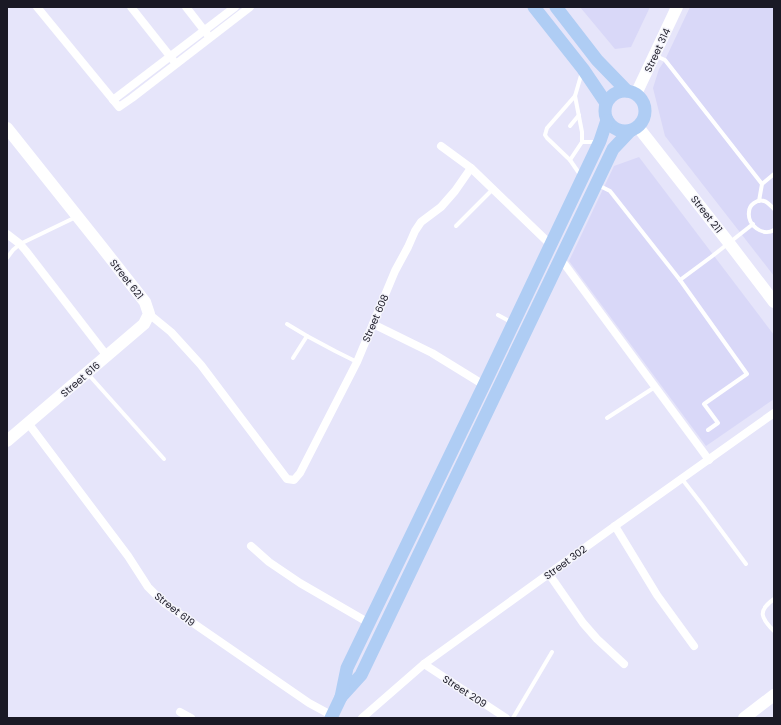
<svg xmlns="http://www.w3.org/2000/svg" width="781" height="725" font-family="Poppins,sans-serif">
<rect width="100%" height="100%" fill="#e6e5fa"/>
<g fill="#d9d8f8">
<path d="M 580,7 L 650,7 L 631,47 L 615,49 Z"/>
<path d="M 690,7 L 774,7 L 774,276 L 665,136 L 653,88 L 659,69 L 665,60 Z"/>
<path d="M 639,157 L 774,335 L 774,399 L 706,446 L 569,261 L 614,166 Z"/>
</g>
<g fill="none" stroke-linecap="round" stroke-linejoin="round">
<g stroke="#fff" stroke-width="4">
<path d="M 656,56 L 665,60 L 762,184"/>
<path d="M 570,126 L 579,115"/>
<path d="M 582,142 L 598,142"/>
<path d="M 570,160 L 582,142 L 582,132 L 575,96"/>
<path d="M 581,176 L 570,160 L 547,138 L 545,135 L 547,128 L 575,96 L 582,72"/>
<path d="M 598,185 L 610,191 L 680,280"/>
<path d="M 759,201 L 762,184 L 774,174"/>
<path d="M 774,209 C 771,206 768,202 764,201 C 757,199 749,205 749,212 C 747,225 763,237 774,230"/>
<path d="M 456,226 L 493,189"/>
<path d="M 7,258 L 13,250 L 20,244 L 76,217"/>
<path d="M 498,315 L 511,322"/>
<path d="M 287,324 L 307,336"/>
<path d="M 293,358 L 307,336 L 335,351 L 357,362"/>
<path d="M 88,374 L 164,459"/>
<path d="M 607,418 L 655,387"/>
<path d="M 708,430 L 718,423 L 704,404 L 747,374 L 680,280 L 711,257 L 753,224"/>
<path d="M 682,479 L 703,506 L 746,564"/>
<path d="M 774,599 C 757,611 761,618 774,631"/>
<path d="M 513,718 L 552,652"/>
</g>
<g stroke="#fff" stroke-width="8">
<path d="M 37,7 L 119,107 L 132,98 L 250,7"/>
<path d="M 131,7 L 173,60"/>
<path d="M 186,7 L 207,34"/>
<path d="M 113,100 L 235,7"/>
<path d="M 441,146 L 471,168 L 551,245"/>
<path d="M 7,234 L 20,244 L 26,251 L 107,356"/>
<path d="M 560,258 L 709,460"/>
<path d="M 149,314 L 171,332 L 201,365 L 287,479 L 294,480 L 300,473 L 357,362 L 395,271 L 408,247 L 415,231 L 421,222 L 441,207 L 455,191 L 471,168"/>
<path d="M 373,324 L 432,353 L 484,385"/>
<path d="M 28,423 L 128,556 L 148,587 L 164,603 L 309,703 L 333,716"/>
<path d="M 615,526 L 657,595 L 694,646"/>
<path d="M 251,546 L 269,562 L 300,583 L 369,623"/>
<path d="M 549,574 L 583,623 L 597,639 L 624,664"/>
<path d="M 424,664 L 506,718"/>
<path d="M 180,712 L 191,718"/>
<path d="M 362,718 L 424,664 L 615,526 L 774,413"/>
</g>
<g stroke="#fff" stroke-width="12">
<path d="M 636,94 L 677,7"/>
<path d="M 638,127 L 729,243 L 774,302"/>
<path d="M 7,128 L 101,246 L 145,302 L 149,314 L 144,324 L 7,441"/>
<path d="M 744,718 L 774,695"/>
</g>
<g stroke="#afcdf4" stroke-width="13">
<path d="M 534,7 L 583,69 L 606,103"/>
<path d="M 556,7 L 597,60 L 627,91"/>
<circle cx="625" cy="111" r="20"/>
<path d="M 341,697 L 361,675 L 613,149 L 630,131"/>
<path d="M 331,718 L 341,697 L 347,668 L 484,385 L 600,141 L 607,120"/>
</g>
</g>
<g text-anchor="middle" stroke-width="3" stroke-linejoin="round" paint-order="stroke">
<g font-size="10" fill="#1a1925" stroke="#f4f4fb">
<text transform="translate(657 50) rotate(-65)" y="4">Street 314</text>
<text transform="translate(707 214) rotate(52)" y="4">Street 211</text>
<text transform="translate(127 279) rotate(52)" y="4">Street 621</text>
<text transform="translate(375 318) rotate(-67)" y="4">Street 608</text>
<text transform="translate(80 379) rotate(-41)" y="4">Street 616</text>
<text transform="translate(565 562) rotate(-36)" y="4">Street 302</text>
<text transform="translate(175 609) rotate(38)" y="4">Street 619</text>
<text transform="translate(465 691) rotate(33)" y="4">Street 209</text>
</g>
</g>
<rect width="781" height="725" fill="none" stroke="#1a1925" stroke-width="16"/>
</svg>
